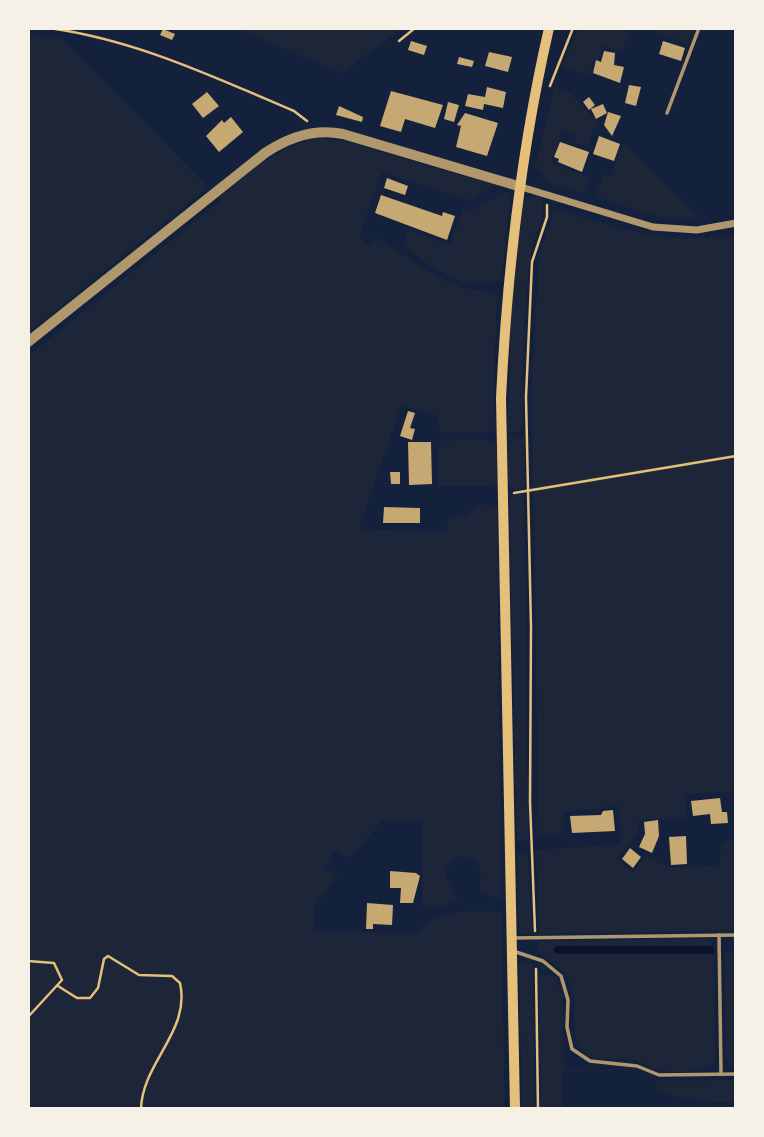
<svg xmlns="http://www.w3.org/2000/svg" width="764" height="1137" font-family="'Crimson Pro',serif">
<rect width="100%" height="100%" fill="#14213d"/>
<g fill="#1d2539">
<path d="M 236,28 L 402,28 L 342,73 Z"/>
<path d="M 579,28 L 627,28 L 627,33 L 632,36 L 626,40 L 622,51 L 602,46 L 598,59 L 594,58 L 590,76 L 561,67 Z"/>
<path d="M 654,28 L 696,28 L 689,45 L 658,33 Z"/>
<path d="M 28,34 L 63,39 L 208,187 L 28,333 Z"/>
<path d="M 554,87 L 570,93 L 600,125 L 593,130 L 588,147 L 574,142 L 576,134 L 562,130 L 551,163 L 591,178 L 585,194 L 548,183 L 536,166 Z"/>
<path d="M 319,138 L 348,142 L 494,185 L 471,201 L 382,172 L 359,236 L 370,246 L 376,237 L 441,279 L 463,288 L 497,293 L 494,386 L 496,429 L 491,432 L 441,433 L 438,416 L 401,406 L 359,529 L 446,532 L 449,516 L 467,516 L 478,504 L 497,506 L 501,899 L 481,893 C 477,879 486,875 476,859 L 462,856 C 433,866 452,886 458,901 L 440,907 L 422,907 L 423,820 L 382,821 L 350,858 L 336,850 L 324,867 L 337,876 L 314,907 L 313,931 L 419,933 C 436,907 473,912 501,912 L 505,1109 L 28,1109 L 28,356 L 221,200 L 218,197 C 251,171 277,147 319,138 Z"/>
<path d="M 623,143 L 700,219 L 664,219 L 596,197 L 603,174 L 611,176 Z"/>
<path d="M 504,193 L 508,193 L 510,200 L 502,278 C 465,296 432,266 404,246 L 408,230 L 450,245 L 463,209 L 470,211 Z"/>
<path d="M 536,195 L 542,197 C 548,219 533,233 531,254 C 523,310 522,370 523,427 L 518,432 L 508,432 L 510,326 L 522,204 L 527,197 Z"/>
<path d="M 552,208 C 619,229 664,245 736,235 L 736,821 L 734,791 L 685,795 L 687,818 C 670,821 656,817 639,820 L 639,831 L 617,859 L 633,872 L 646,856 L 669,868 L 720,865 L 721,843 L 736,840 L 736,930 L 539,934 L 536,850 L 621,844 L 619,806 L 563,812 L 564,833 L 536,836 L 538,787 L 531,386 L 540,251 L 551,223 Z"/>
<path d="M 508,436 L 524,439 L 524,488 L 514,489 L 508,484 Z"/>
<path d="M 485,439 L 496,444 L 497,482 L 487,486 L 438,486 L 439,441 Z"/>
<path d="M 513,495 L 524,495 L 528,840 L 517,841 L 509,500 Z"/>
<path d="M 517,853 L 528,853 L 532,934 L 519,934 Z"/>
<path d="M 709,939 L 713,946 L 556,946 L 553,952 L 714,954 L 715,1058 L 713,1065 C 702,1073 667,1074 654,1069 C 647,1066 642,1062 634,1060 C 614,1056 593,1067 579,1046 C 574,1038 574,1030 574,1020 C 576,983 570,973 539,954 L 539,941 Z"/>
<path d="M 725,953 L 736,953 L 736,1069 L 731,1067 L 726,1058 Z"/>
<path d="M 522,963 L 533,964 L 535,1109 L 522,1109 L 519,967 Z"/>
<path d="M 539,975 L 554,975 L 563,996 L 564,1069 L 637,1071 L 563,1071 L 563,1109 L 541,1109 Z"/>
<path d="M 736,1080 L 736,1101 C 710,1105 682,1099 657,1091 L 657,1081 Z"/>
</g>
<path fill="#0b132b" d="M 556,946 L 713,946 L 714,954 L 557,954 L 553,950 Z"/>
<g fill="#c6a872">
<path d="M 163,29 L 175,34 L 172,40 L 160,35 Z"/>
<path d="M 411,41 L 427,46 L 424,55 L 408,50 Z"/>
<path d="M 663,41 L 685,48 L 681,61 L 659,54 Z"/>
<path d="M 604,51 L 615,53 L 614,65 L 624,67 L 620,83 L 593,73 L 596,60 L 601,62 Z"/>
<path d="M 489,52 L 512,57 L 508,72 L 485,66 Z"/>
<path d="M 459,57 L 474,61 L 472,67 L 457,64 Z"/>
<path d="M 629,85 L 641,87 L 636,106 L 625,103 Z"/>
<path d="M 487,87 L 506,92 L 503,108 L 484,104 L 483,110 L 465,106 L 468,94 L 485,97 Z"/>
<path d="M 391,91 L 443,105 L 435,128 L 405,119 L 401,132 L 380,126 Z"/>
<path d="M 207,92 L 219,106 L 203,118 L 192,104 Z"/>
<path d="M 589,97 L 595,105 L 589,110 L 583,102 Z"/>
<path d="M 448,102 L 459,105 L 454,122 L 444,119 Z"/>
<path d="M 603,104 L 607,113 L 596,119 L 591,109 Z"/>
<path d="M 339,106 L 363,117 L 362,122 L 336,115 Z"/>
<path d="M 608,112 L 621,116 L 612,136 L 604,125 Z"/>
<path d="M 465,113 L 498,123 L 487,156 L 456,147 L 461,126 L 457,125 Z"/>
<path d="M 231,117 L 243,132 L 219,152 L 206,136 L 222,120 L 224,123 Z"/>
<path d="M 599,136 L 620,144 L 614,161 L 593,154 Z"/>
<path d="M 560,142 L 589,152 L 582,172 L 558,162 L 559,159 L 554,157 Z"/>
<path d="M 387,178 L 408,186 L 405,195 L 384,188 Z"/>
<path d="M 381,195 L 442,216 L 443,212 L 455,216 L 447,240 L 375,213 Z"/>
<path d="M 408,411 L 415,413 L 410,428 L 415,429 L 412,440 L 400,436 Z"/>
<path d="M 408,442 L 431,442 L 432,484 L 409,485 Z"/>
<path d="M 390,472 L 400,472 L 400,484 L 391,484 Z"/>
<path d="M 384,507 L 420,508 L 420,523 L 383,523 Z"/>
<path d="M 720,798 L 722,812 L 727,812 L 728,823 L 711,824 L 710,814 L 693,816 L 691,801 Z"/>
<path d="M 613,810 L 615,831 L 572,833 L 570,816 L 601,815 L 603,811 Z"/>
<path d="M 658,820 L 659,836 L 652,853 L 639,847 L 645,834 L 644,822 Z"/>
<path d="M 686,836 L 687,864 L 671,865 L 669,837 Z"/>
<path d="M 630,848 L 641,857 L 633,868 L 622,859 Z"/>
<path d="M 390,871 L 416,873 L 420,876 L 413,903 L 400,903 L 401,888 L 390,888 Z"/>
<path d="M 367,903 L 393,905 L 392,925 L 373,924 L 373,929 L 366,929 Z"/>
</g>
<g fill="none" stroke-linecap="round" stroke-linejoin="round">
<g stroke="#e5c07b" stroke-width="2.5">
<path d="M 49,28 C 136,40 214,77 294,111 L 307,121"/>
<path d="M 399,41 L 415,28"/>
<path d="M 550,86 L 573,28"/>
<path d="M 514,493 L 736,456"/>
<path d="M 535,931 L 530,802 L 531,627 L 526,397 L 532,262 L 547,217 L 547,205"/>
<path d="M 28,961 L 54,963 L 62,980 L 28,1017"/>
<path d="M 536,969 L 538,1109"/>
<path d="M 58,986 L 77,998 L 90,998 L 98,988 L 104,959 L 108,956 L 139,975 L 172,976 L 180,983 C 191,1031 142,1063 141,1109"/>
</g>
<g stroke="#b1986c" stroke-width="3.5">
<path d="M 667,113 L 699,28"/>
<path d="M 719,935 L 721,1073"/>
<path d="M 514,938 L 736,935"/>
<path d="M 513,951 L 543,961 L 561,976 L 568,1000 L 567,1027 L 572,1049 L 590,1061 L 637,1066 L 659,1075 L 736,1074"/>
</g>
<path stroke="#b1986c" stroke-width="7" d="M 518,186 L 653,227 L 697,230 L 736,223"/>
<path stroke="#b1986c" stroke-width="10" d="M 28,342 L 265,153 C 289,137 314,128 343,134 L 518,186"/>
<path stroke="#e5c07b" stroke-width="10" d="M 515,1109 L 501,398 C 507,273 521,150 549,28"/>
</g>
<rect width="764" height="1137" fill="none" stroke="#f6f1e7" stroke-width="60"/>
</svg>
